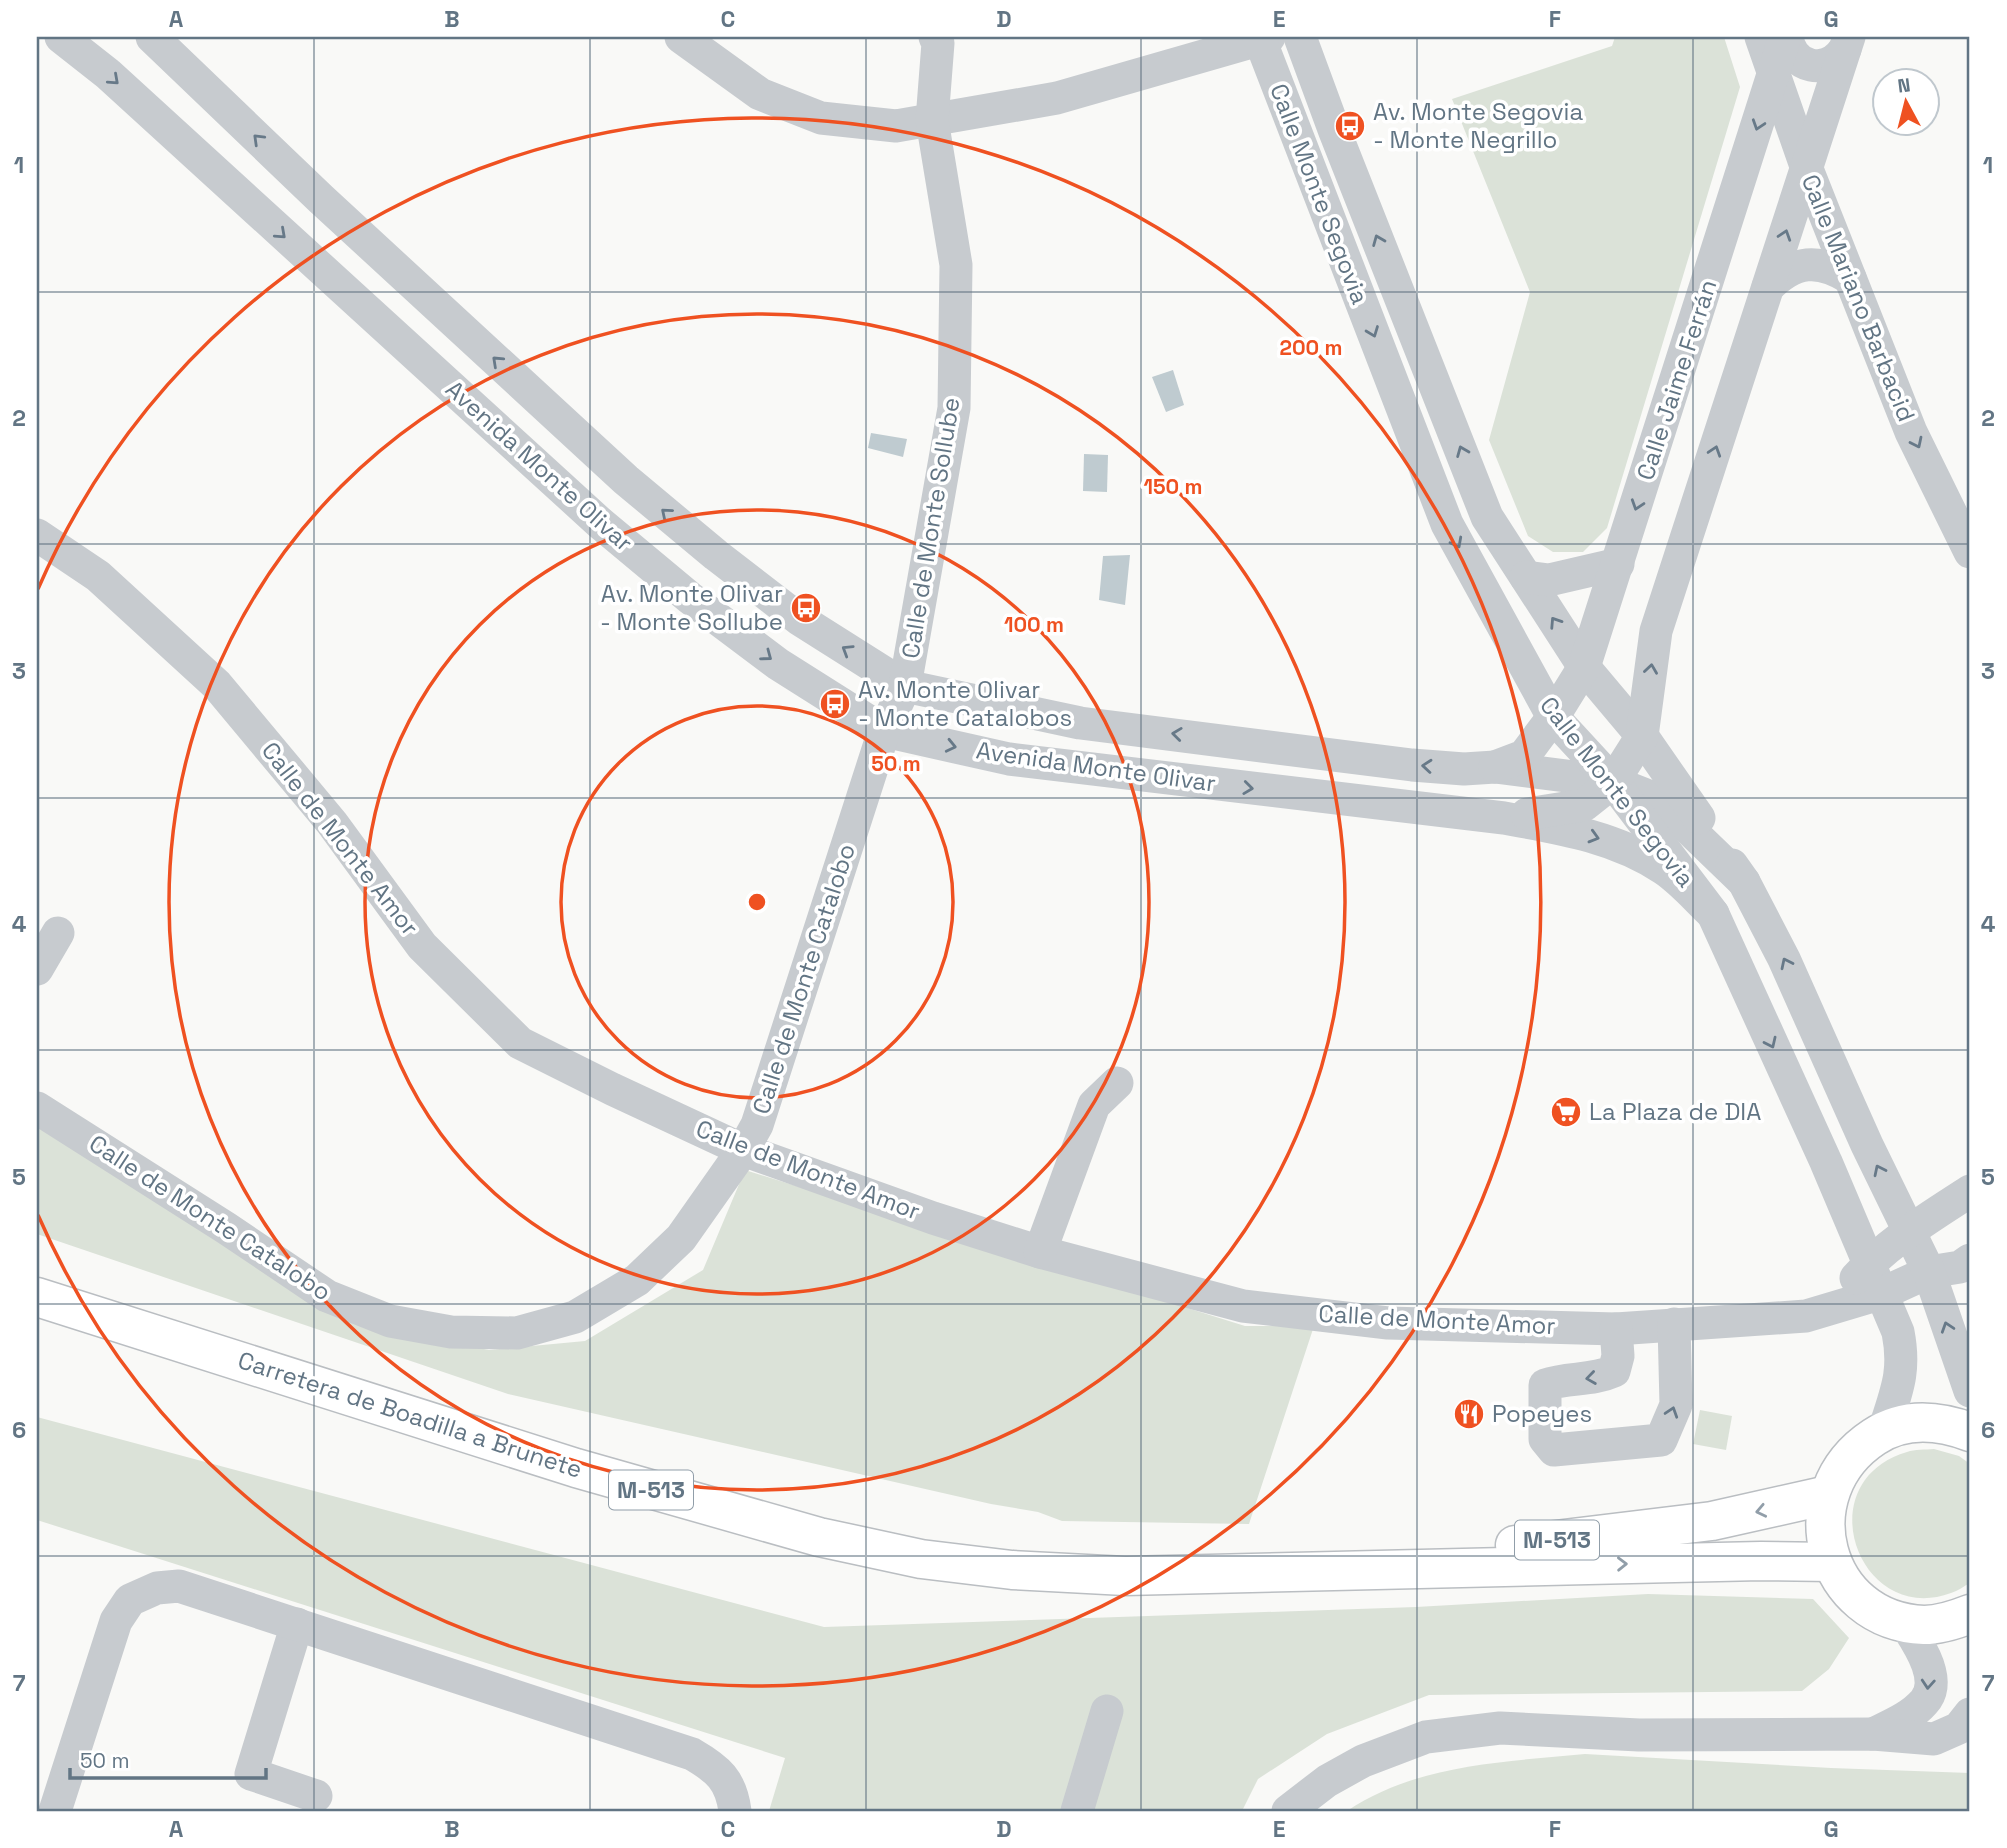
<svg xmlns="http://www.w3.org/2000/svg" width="2007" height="1848" font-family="'Space Grotesk',sans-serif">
<rect width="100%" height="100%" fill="#f9f9f7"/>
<g fill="#dbe2d8">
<path d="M 1615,37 L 1724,37 L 1740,87 L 1607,528 L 1583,552 L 1553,552 L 1528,536 L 1489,440 L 1530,292 L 1452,99 L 1612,46 Z"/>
<path d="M 37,1124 L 383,1329 L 489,1350 L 585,1341 L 703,1270 L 745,1170 L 1245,1326 L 1314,1326 L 1249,1524 L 1062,1521 L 1038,1512 L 991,1504 L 508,1394 L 37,1234 Z"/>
<path d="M 1700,1410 L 1732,1416 L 1726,1450 L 1693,1444 Z"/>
<path d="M 37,1417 L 824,1627 L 1416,1607 L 1648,1594 L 1813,1599 L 1849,1638 L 1829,1669 L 1802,1691 L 1429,1695 L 1327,1734 L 1258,1779 L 1242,1811 L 769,1811 L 785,1758 L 37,1520 Z"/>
<path d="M 1934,1449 L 1959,1456 L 1970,1464 L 1970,1583 C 1964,1586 1958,1591 1951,1593 C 1859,1627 1806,1482 1907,1452 C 1915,1449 1925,1450 1934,1449 Z"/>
<path d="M 1585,1754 L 1831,1768 L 1970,1773 L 1970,1811 L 1347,1811 C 1417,1764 1503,1762 1585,1754 Z"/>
</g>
<g fill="#bfcbd0">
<path d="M 1173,370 L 1184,405 L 1166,412 L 1152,377 Z"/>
<path d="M 871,433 L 907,439 L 903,457 L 868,448 Z"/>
<path d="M 1084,454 L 1108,455 L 1107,492 L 1083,491 Z"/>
<path d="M 1130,555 L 1125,605 L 1099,600 L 1103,556 Z"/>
</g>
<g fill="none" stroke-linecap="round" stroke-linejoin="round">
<g stroke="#babec2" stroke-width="41">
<g id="major">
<path d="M 37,1297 L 576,1468 L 819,1537 L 921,1559 L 1012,1570 L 1125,1576 L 1761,1561 L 1832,1562"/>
<path d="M 1970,1432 C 1938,1420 1904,1417 1874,1437 C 1789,1493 1822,1621 1924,1625 C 1940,1625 1955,1620 1970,1614"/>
<path d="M 1515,1545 L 1712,1521 L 1828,1495"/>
</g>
</g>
<g stroke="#c7cbcf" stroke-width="33">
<path d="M 61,37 L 108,74 L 600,523 L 690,598 L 778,664 L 884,731 L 1009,759 L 1504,818 C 1560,828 1616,837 1664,869 C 1682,881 1697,899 1713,914"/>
<path d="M 152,37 L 321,199 L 626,480 L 716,555 L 799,619 L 905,686 L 1080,723 L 1412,765 L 1464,769 L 1495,767 L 1613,782 L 1659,800 L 1744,882"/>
<path d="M 681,37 L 760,94 L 821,118 L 896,126 L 1057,98 L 1269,37"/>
<path d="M 1259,37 L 1447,524 L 1553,717 L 1613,782 L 1713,914 L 1826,1162 L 1898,1332 C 1906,1373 1896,1392 1884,1431"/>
<path d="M 1300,37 L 1335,132 L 1487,517 L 1584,667 L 1642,736 L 1699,818"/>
<path d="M 1761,37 L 1807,169 L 1911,432 L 1970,552"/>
<path d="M 1787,37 C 1792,69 1827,76 1845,49"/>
<path d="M 1768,287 C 1795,260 1818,258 1850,278"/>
<path d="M 37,535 L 98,576 L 217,685 L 332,823 L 422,946 L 520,1043 L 612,1089 L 743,1150 L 933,1218 L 1040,1252 L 1243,1306 L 1388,1323 L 1616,1329 L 1806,1316 L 1883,1293 L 1929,1272 L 1960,1267 L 1970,1260"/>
<path d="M 1526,577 L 1549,580 L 1618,564"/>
<path d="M 1495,767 L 1524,756 L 1553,717 L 1584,667 L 1785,37"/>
<path d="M 1527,814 L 1584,805 L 1613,782 L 1642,736 L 1656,631 L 1849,37"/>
<path d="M 1732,865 L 1744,882 L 1784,959 L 1867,1145 L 1929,1272 L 1970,1391"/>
<path d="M 37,969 L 58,933"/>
<path d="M 37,1108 L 226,1228 L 327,1296 L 390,1321 L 451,1332 L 517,1333 L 575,1317 L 637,1280 L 681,1238 L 743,1150 L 757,1125 L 884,731 L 905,686 L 954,408 L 956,265 L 932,120 L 938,43 L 935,37"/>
<path d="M 1040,1252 L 1094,1105 L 1117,1083"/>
<path d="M 1856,1278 C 1888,1242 1930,1217 1970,1191"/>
<path d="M 1616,1329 L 1618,1356 L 1614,1371 C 1592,1381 1568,1377 1545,1385 L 1545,1439 L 1554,1450 L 1661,1440 L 1676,1405 L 1674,1324"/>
<path d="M 297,1624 L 251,1774 L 316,1796"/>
<path d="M 1873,1734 C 1891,1725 1911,1717 1924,1702 C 1944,1680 1917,1642 1905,1623"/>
<path d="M 55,1811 L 116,1621 L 130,1600 L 157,1588 L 179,1586 L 692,1754 C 718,1769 731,1780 735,1811"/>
<path d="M 1077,1811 L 1107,1711"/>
<path d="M 1288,1811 L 1327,1781 L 1363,1761 L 1426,1737 L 1500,1728 L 1639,1735 L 1873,1734 L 1934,1739 L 1959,1728 L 1970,1714"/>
</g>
<use href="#major" stroke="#fff" stroke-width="38"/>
</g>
<defs><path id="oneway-chevron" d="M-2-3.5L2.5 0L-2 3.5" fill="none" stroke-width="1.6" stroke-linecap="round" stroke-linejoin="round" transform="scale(1.75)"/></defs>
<g stroke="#677988">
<use href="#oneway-chevron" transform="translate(114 80) rotate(42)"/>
<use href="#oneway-chevron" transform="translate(1758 125) rotate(108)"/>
<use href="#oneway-chevron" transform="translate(258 139) rotate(-136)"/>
<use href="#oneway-chevron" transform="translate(281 234) rotate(42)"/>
<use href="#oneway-chevron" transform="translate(1785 235) rotate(-72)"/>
<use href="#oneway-chevron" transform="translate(1378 240) rotate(-112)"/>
<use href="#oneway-chevron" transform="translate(1373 332) rotate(69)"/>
<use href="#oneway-chevron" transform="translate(497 361) rotate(-137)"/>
<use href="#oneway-chevron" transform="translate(1917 443) rotate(64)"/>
<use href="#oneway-chevron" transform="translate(1462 451) rotate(-112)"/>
<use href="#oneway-chevron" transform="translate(1715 451) rotate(-72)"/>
<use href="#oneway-chevron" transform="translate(1637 505) rotate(108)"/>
<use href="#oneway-chevron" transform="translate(666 513) rotate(-140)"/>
<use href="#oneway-chevron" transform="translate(1457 543) rotate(62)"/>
<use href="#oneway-chevron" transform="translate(1555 622) rotate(-123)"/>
<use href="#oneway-chevron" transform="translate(847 650) rotate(-148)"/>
<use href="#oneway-chevron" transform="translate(767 656) rotate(37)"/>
<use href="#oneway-chevron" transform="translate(1651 669) rotate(-82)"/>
<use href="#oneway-chevron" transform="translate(1177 734) rotate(-173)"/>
<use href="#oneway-chevron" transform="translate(951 746) rotate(13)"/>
<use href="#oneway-chevron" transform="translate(1427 766) rotate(-175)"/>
<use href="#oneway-chevron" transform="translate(1248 788) rotate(7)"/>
<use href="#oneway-chevron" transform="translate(1594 837) rotate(16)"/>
<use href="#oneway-chevron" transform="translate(1786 963) rotate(-116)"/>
<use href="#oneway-chevron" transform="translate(1771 1043) rotate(65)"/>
<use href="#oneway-chevron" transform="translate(1879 1170) rotate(-116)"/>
<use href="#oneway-chevron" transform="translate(1947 1327) rotate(-108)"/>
<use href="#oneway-chevron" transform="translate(1591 1378) rotate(172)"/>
<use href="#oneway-chevron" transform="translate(1672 1412) rotate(-72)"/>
<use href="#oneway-chevron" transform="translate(1928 1684) rotate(94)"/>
</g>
<g stroke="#919ea9">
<use href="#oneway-chevron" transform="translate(1761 1511) rotate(168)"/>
<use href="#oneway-chevron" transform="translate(1622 1564) rotate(-1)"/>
</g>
<path fill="none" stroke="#627584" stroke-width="2" stroke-opacity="0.55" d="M 314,37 L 314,1811M 590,37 L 590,1811M 866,37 L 866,1811M 1141,37 L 1141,1811M 1417,37 L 1417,1811M 1693,37 L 1693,1811M 37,292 L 1970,292M 37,544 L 1970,544M 37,798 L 1970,798M 37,1050 L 1970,1050M 37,1304 L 1970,1304M 37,1556 L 1970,1556"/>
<g fill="none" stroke="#ef5121" stroke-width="3.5">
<circle cx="757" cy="902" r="196"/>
<circle cx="757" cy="902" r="392"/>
<circle cx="757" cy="902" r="588"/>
<path d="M38 589A784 784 0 1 1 38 1215"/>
</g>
<defs>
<g id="bus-disc" transform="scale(1.575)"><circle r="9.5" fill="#ef5121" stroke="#fff"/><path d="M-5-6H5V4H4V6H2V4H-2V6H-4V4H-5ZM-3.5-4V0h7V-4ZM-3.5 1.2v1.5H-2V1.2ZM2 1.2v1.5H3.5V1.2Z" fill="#fff"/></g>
<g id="supermarket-disc" transform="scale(1.575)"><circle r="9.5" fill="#ef5121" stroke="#fff"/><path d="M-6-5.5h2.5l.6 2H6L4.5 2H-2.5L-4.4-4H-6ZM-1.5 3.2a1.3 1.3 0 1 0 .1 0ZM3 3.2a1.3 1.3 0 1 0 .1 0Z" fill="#fff"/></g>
<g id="restaurant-disc" transform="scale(1.575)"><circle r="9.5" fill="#ef5121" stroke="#fff"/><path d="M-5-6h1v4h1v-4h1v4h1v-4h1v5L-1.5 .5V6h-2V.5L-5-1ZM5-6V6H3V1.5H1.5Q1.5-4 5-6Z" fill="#fff"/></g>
</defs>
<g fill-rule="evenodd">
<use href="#bus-disc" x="1350" y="126"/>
<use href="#bus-disc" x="806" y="608"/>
<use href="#bus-disc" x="835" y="704"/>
<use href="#supermarket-disc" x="1566" y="1112"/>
<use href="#restaurant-disc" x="1469" y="1414"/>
</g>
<g text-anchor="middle" stroke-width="7" stroke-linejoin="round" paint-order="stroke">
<g fill="#fff" stroke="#919ea9" stroke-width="2">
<rect x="609" y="1470.5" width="84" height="39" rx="5"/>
<rect x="1515" y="1520.5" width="84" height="39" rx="5"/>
</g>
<g font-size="23" font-weight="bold" fill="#627584">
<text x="651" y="1498">M-513</text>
<text x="1557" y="1548">M-513</text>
</g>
<g font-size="24" fill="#627584" stroke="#fff" text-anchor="start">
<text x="1373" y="120">Av. Monte Segovia<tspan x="1373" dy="28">- Monte Negrillo</tspan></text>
<text x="783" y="602" text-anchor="end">Av. Monte Olivar<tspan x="783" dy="28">- Monte Sollube</tspan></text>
<text x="858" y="698">Av. Monte Olivar<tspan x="858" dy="28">- Monte Catalobos</tspan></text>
<text x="1589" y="1120">La Plaza de DIA</text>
<text x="1492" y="1422">Popeyes</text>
</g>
<g font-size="24" fill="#627584" stroke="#fff">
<text transform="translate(1319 194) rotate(69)" y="8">Calle Monte Segovia</text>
<text transform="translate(1858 298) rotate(68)" y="8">Calle Mariano Barbacid</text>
<text transform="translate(1677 380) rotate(-72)" y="8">Calle Jaime Ferrán</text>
<text transform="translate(539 466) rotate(42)" y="8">Avenida Monte Olivar</text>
<text transform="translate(931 528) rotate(-81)" y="8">Calle de Monte Sollube</text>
<text transform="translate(1096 767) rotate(8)" y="8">Avenida Monte Olivar</text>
<text transform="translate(1617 792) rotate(52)" y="8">Calle Monte Segovia</text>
<text transform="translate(340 839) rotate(52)" y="8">Calle de Monte Amor</text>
<text transform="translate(804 979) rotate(-72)" y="8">Calle de Monte Catalobo</text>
<text transform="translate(808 1170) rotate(21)" y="8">Calle de Monte Amor</text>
<text transform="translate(210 1218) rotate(33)" y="8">Calle de Monte Catalobo</text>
<text transform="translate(1437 1320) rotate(3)" y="8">Calle de Monte Amor</text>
<text transform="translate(410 1415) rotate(18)" y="8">Carretera de Boadilla a Brunete</text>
</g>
</g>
<circle cx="757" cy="902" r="10" fill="#ef5121" stroke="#fff" stroke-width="3.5"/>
<g font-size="21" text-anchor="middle" font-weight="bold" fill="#ef5121" stroke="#fff" stroke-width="7" stroke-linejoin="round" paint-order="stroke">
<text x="1311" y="355">200 m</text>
<text x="1173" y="494">150 m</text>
<text x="1034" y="632">100 m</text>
<text x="896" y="771">50 m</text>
</g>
<rect width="2007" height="1848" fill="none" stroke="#ffffff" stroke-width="77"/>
<g transform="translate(1906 102) rotate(353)"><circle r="33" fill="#ffffff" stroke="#c0c8ce" stroke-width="2"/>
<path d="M0-5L12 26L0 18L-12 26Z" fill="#ef5121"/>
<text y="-10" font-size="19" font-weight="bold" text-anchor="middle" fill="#627584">N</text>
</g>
<path d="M70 1768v10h196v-10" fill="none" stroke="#627584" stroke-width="3.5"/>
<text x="80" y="1768" font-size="21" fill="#627584" stroke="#ffffff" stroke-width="5" paint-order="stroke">50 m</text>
<rect x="38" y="38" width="1930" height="1772" fill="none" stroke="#627584" stroke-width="2.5"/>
<g font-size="23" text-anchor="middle" font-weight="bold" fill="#627584">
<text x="176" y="27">A</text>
<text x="452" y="27">B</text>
<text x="728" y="27">C</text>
<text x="1004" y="27">D</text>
<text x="1279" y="27">E</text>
<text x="1555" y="27">F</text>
<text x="1831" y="27">G</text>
<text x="19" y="173">1</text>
<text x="1988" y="173">1</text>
<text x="19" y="426">2</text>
<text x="1988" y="426">2</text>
<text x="19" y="679">3</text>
<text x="1988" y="679">3</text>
<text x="19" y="932">4</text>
<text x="1988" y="932">4</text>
<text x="19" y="1185">5</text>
<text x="1988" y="1185">5</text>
<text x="19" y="1438">6</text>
<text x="1988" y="1438">6</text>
<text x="19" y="1691">7</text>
<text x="1988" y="1691">7</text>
<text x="176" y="1837">A</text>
<text x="452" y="1837">B</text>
<text x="728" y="1837">C</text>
<text x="1004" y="1837">D</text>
<text x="1279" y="1837">E</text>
<text x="1555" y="1837">F</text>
<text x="1831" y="1837">G</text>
</g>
</svg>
